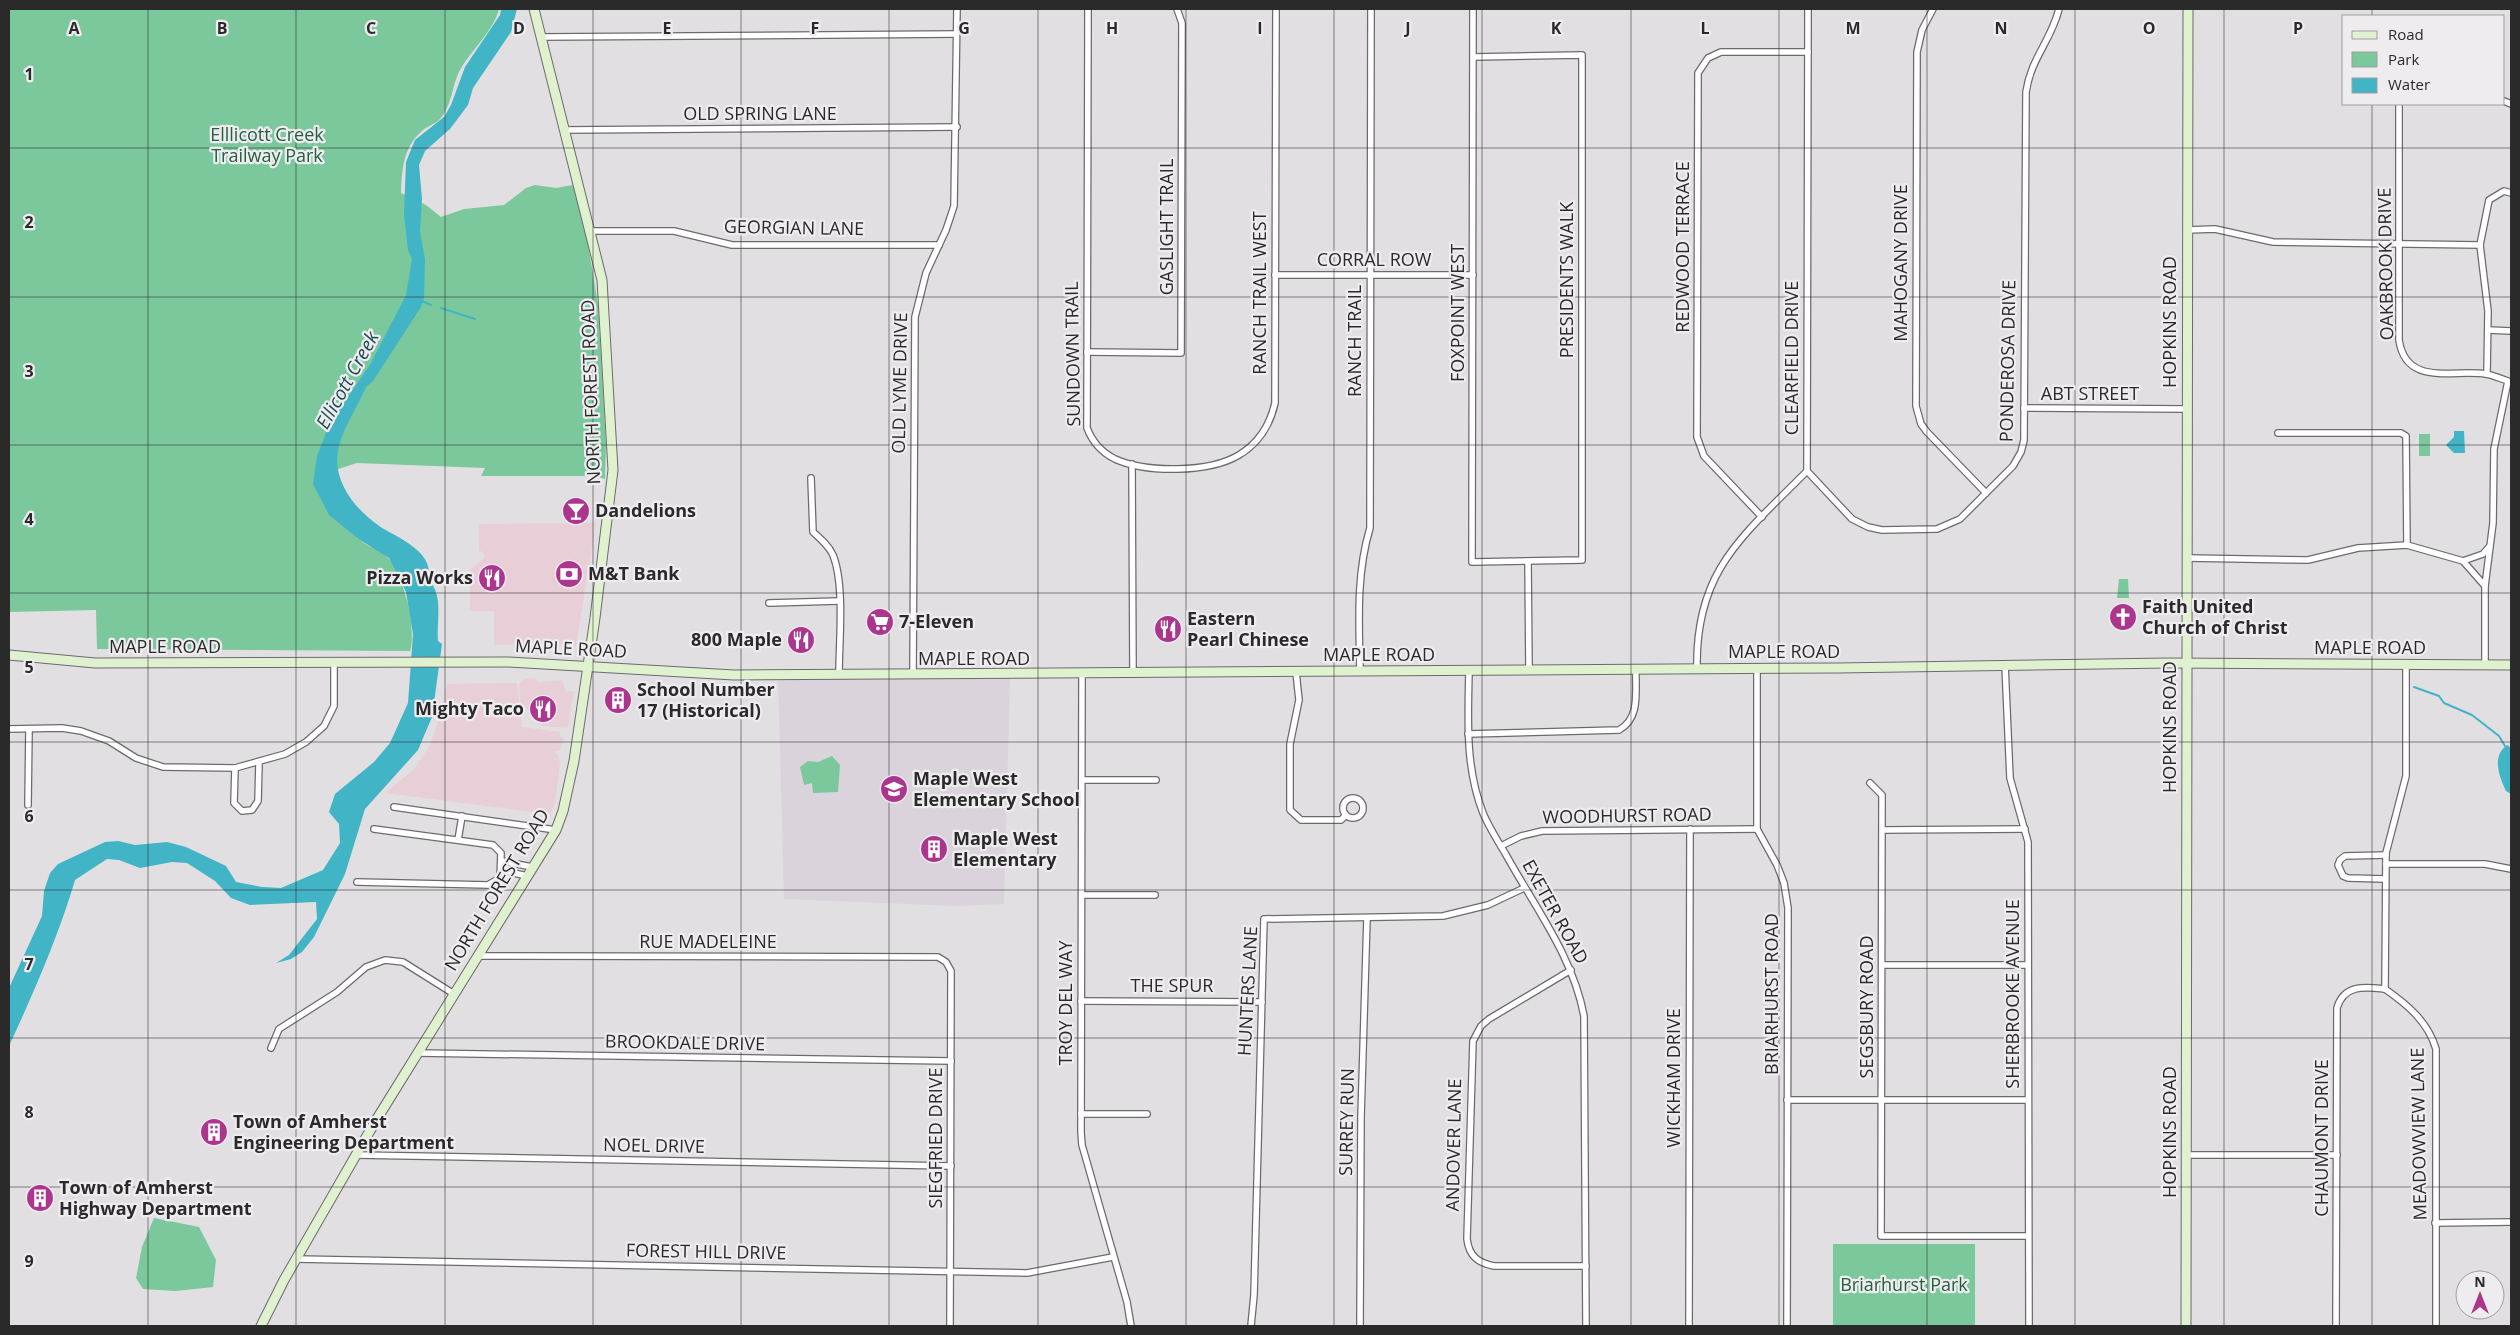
<svg xmlns="http://www.w3.org/2000/svg" width="2520" height="1335" font-family="'Open Sans',sans-serif">
<rect width="100%" height="100%" fill="#e1dfe2"/>
<g fill="#e8cfd7">
<path d="M 596,523 L 576,646 L 546,643 L 494,645 L 494,611 L 470,611 L 470,570 L 484,558 L 483,552 L 479,551 L 479,524 Z"/>
<path d="M 535,678 L 538,682 L 562,680 L 566,692 L 574,691 L 568,728 L 542,726 L 520,701 L 519,684 L 525,679 Z"/>
<path d="M 517,683 L 522,727 L 560,732 L 560,736 L 564,738 L 559,751 L 554,751 L 559,756 L 560,765 L 555,803 L 550,814 L 385,793 L 414,769 L 429,747 L 441,714 L 447,684 Z"/>
</g>
<path fill="#dad3dc" d="M 778,675 L 913,675 L 1010,679 L 1004,904 L 956,906 L 784,899 Z"/>
<g fill="#7bc89d">
<path d="M 9,9 L 499,9 C 494,31 468,53 458,74 C 452,88 451,108 439,120 C 435,124 428,126 423,130 C 403,147 402,169 401,193 L 426,205 L 441,217 L 464,209 L 504,205 L 526,188 L 535,185 L 556,188 L 573,185 L 588,244 L 598,305 L 606,444 L 605,479 L 596,476 L 481,476 L 485,468 L 357,463 L 316,476 C 328,493 346,526 360,540 C 368,548 382,549 389,559 C 404,578 417,628 410,651 L 97,649 L 96,610 L 9,612 Z"/>
<rect x="2419" y="434" width="11" height="22"/>
<path d="M 2119,579 L 2128,579 L 2129,598 L 2117,598 Z"/>
<path d="M 832,756 L 840,765 L 838,792 L 813,793 L 812,783 L 804,785 L 800,767 L 808,761 L 818,762 Z"/>
<path d="M 154,1218 L 199,1227 L 216,1260 L 213,1287 L 176,1291 L 143,1289 L 136,1278 L 142,1247 Z"/>
<rect x="1833" y="1244" width="142" height="82"/>
</g>
<g fill="#41b4c6">
<path d="M 501,9 L 517,9 L 511,32 L 473,88 L 468,105 L 450,129 L 425,151 L 419,165 L 422,199 L 420,232 L 425,259 L 424,298 L 421,307 L 373,381 L 366,387 C 358,406 344,426 339,446 C 330,479 355,510 382,528 C 396,536 423,548 428,566 C 429,570 428,576 429,581 C 444,595 436,622 438,641 L 442,644 L 432,717 L 418,750 L 365,809 L 345,874 L 314,937 L 302,952 L 291,959 L 276,963 L 289,955 L 317,919 L 316,902 L 250,905 L 231,898 L 215,881 L 187,863 L 172,862 L 140,868 L 119,860 L 107,859 L 75,880 C 58,937 34,992 9,1046 L 9,988 L 42,916 L 44,891 L 50,873 L 58,864 L 105,842 L 118,841 L 135,845 L 167,842 L 186,847 L 226,866 L 236,882 L 262,887 L 281,888 L 323,870 L 340,843 L 339,824 L 329,812 L 335,794 L 374,762 L 390,743 L 408,703 L 413,634 L 406,592 L 389,558 L 360,540 L 329,515 L 313,484 L 317,456 L 330,423 L 371,363 L 406,295 L 412,259 L 408,250 L 404,215 L 406,162 L 415,140 L 444,117 L 451,105 L 465,67 L 500,15 Z"/>
<path d="M 2454,431 L 2464,431 L 2465,453 L 2454,453 L 2446,445 L 2454,437 Z"/>
<path d="M 2508,745 L 2511,749 L 2511,794 L 2506,791 C 2499,777 2491,754 2508,745 Z"/>
</g>
<g fill="none" stroke-linecap="round" stroke-linejoin="round">
<g stroke="#41b4c6" stroke-width="2">
<path d="M 422,301 L 431,305"/>
<path d="M 441,308 L 475,319"/>
<path d="M 2414,687 L 2439,696 L 2444,703 L 2472,715 L 2499,736 L 2505,746"/>
</g>
<g stroke="#6c6a6d" stroke-width="8">
<g id="street">
<path d="M 1088,9 L 1087,428 C 1092,441 1101,452 1115,459 C 1146,473 1209,473 1239,455 C 1259,443 1270,425 1275,403 L 1276,9"/>
<path d="M 1473,9 L 1472,562 L 1582,560 L 1582,55 L 1473,57"/>
<path d="M 1933,9 L 1922,30 L 1917,52 L 1916,406 L 1921,424 L 1927,432 L 1986,493"/>
<path d="M 541,37 L 956,34"/>
<path d="M 2504,101 L 2511,104"/>
<path d="M 2399,104 L 2399,340 C 2406,387 2453,369 2486,374 C 2493,375 2501,379 2508,381 L 2494,449 L 2493,523 L 2485,586 L 2485,665"/>
<path d="M 564,130 L 957,127"/>
<path d="M 2187,230 L 2215,229 L 2273,242 L 2480,245"/>
<path d="M 590,231 L 674,231 L 732,245 L 939,245"/>
<path d="M 1275,275 L 1473,275"/>
<path d="M 2488,330 L 2511,331"/>
<path d="M 1087,352 L 1181,353 L 1182,23 L 1177,9"/>
<path d="M 2487,374 L 2488,311 L 2480,245 L 2489,200 L 2504,191 L 2511,193"/>
<path d="M 2024,408 L 2186,409"/>
<path d="M 2278,433 L 2401,433 L 2406,436 L 2407,545"/>
<path d="M 1132,464 L 1133,674"/>
<path d="M 1807,471 L 1852,519 L 1868,527 L 1882,530 L 1937,529 L 1960,519 L 2013,466 L 2021,452 L 2024,440 L 2026,92 C 2031,58 2051,41 2059,9"/>
<path d="M 811,478 L 813,532 C 821,539 829,546 833,555 C 845,585 839,642 839,674"/>
<path d="M 1762,517 L 1704,456 L 1697,437 L 1698,73 L 1708,58 L 1721,52 L 1808,52"/>
<path d="M 2187,558 L 2308,560 L 2358,548 L 2407,545 L 2463,561 L 2485,586"/>
<path d="M 1528,561 L 1529,670"/>
<path d="M 2463,561 L 2483,554 L 2489,547"/>
<path d="M 769,603 L 839,601"/>
<path d="M 2005,665 L 2010,778 L 2028,842 L 2029,1326"/>
<path d="M 1757,668 L 1757,829 L 1777,865 L 1784,883 L 1788,908 L 1787,1326"/>
<path d="M 1697,669 C 1695,570 1743,536 1807,471 L 1808,9"/>
<path d="M 1360,671 C 1359,623 1356,574 1370,528 L 1371,9"/>
<path d="M 1469,671 C 1468,719 1465,767 1483,813 C 1489,827 1497,840 1505,853 C 1534,906 1573,956 1584,1016 L 1586,1326"/>
<path d="M 1296,672 L 1299,700 L 1290,744 L 1290,810 L 1301,820 L 1341,820 L 1346,815"/>
<path d="M 1082,674 L 1081,1132 L 1082,1145 L 1127,1302 L 1131,1326"/>
<path d="M 913,675 L 915,317 L 926,273 L 946,230 L 954,206 L 957,9"/>
<path d="M 9,729 L 62,728 L 81,731 L 109,741 L 136,758 L 163,767 L 235,768 L 285,754 L 306,742 L 324,726 L 334,706 L 334,664"/>
<path d="M 1468,734 L 1619,730 C 1641,718 1635,691 1636,669"/>
<path d="M 235,768 L 234,803 L 242,811 L 252,810 L 258,801 L 259,763"/>
<path d="M 1082,780 L 1156,780"/>
<path d="M 1870,783 L 1882,795 L 1881,1236 L 2028,1236"/>
<circle cx="1353" cy="808" r="10"/>
<path d="M 28,805 L 29,729"/>
<path d="M 394,807 L 556,830"/>
<path d="M 1883,830 L 2025,829"/>
<path d="M 458,840 L 462,816"/>
<path d="M 1501,846 L 1521,836 L 1542,831 L 1757,829"/>
<path d="M 502,861 L 532,867"/>
<path d="M 2386,864 L 2485,864 L 2511,869"/>
<path d="M 501,870 L 527,876"/>
<path d="M 2385,879 L 2348,878 L 2343,876 L 2338,865 L 2340,860 L 2345,856 L 2386,855"/>
<path d="M 357,882 L 488,885 L 500,878 L 501,853 L 493,845 L 374,829"/>
<path d="M 1082,895 L 1155,895"/>
<path d="M 478,956 L 938,957 L 946,962 L 951,971 L 950,1326"/>
<path d="M 1882,965 L 2028,965"/>
<path d="M 1571,970 L 1489,1019 L 1481,1026 L 1473,1041 L 1467,1239 C 1469,1256 1478,1263 1494,1266 L 1586,1266"/>
<path d="M 2385,989 C 2408,1005 2428,1022 2436,1049 L 2436,1326"/>
<path d="M 2385,989 L 2386,853 L 2406,776 L 2406,664"/>
<path d="M 1081,1001 L 1262,1002"/>
<path d="M 271,1048 L 279,1029 L 337,992 L 366,967 L 385,960 L 403,962 L 454,994"/>
<path d="M 418,1053 L 951,1061"/>
<path d="M 1787,1100 L 2028,1100"/>
<path d="M 1081,1114 L 1147,1114"/>
<path d="M 356,1155 L 951,1166"/>
<path d="M 2186,1155 L 2337,1155"/>
<path d="M 2435,1223 L 2511,1222"/>
<path d="M 296,1259 L 1027,1273 L 1113,1257"/>
<path d="M 1251,1326 L 1254,1295 L 1264,919 L 1443,916 L 1488,905 L 1524,888"/>
<path d="M 1360,1326 L 1361,1117 L 1367,918"/>
<path d="M 1689,1326 L 1690,829"/>
<path d="M 2336,1326 L 2337,1008 C 2344,984 2365,987 2385,989"/>
</g>
</g>
<g stroke="#6c6a6d" stroke-width="11">
<g id="secondary">
<path d="M 9,655 L 95,663 L 509,662 L 734,675 L 1837,668 L 2169,663 L 2511,665"/>
<path d="M 261,1326 L 284,1280 L 375,1122 L 556,830 L 563,811 L 574,761 L 595,618 L 613,470 L 602,280 L 534,9"/>
<path d="M 2186,1326 L 2188,9"/>
</g>
</g>
<use href="#street" stroke="#fff" stroke-width="5.5"/>
<use href="#secondary" stroke="#e0f1d0" stroke-width="9"/>
</g>
<path fill="none" stroke="#2b2a2b" stroke-width="1" stroke-opacity="0.55" d="M 148,9 L 148,1326M 296,9 L 296,1326M 445,9 L 445,1326M 593,9 L 593,1326M 741,9 L 741,1326M 889,9 L 889,1326M 1038,9 L 1038,1326M 1186,9 L 1186,1326M 1334,9 L 1334,1326M 1482,9 L 1482,1326M 1631,9 L 1631,1326M 1779,9 L 1779,1326M 1927,9 L 1927,1326M 2075,9 L 2075,1326M 2224,9 L 2224,1326M 2372,9 L 2372,16M 2372,104 L 2372,1326M 9,148 L 2511,148M 9,297 L 2511,297M 9,445 L 2511,445M 9,593 L 2511,593M 9,742 L 2511,742M 9,890 L 2511,890M 9,1038 L 2511,1038M 9,1187 L 2511,1187"/>
<defs>
<g id="bar-disc" transform="scale(1.4375)"><circle r="9.5" fill="#ac368d" stroke="#efecef"/><path d="M-6-5H6L.8 .8V4.5H3.5V6h-7V4.5H-.8V.8Z" fill="#fff"/></g>
<g id="bank-disc" transform="scale(1.4375)"><circle r="9.5" fill="#ac368d" stroke="#efecef"/><path d="M-6-4H6V4H-6ZM0-2.3a2.3 2.3 0 1 0 0 4.6a2.3 2.3 0 1 0 0-4.6Z" fill="#fff"/></g>
<g id="restaurant-disc" transform="scale(1.4375)"><circle r="9.5" fill="#ac368d" stroke="#efecef"/><path d="M-5-6h1v4h1v-4h1v4h1v-4h1v5L-1.5 .5V6h-2V.5L-5-1ZM5-6V6H3V1.5H1.5Q1.5-4 5-6Z" fill="#fff"/></g>
<g id="church-disc" transform="scale(1.4375)"><circle r="9.5" fill="#ac368d" stroke="#efecef"/><path d="M-1.2-6h2.4v3.5h3.3v2.4h-3.3V6h-2.4V-.1h-3.3v-2.4h3.3Z" fill="#fff"/></g>
<g id="supermarket-disc" transform="scale(1.4375)"><circle r="9.5" fill="#ac368d" stroke="#efecef"/><path d="M-6-5.5h2.5l.6 2H6L4.5 2H-2.5L-4.4-4H-6ZM-1.5 3.2a1.3 1.3 0 1 0 .1 0ZM3 3.2a1.3 1.3 0 1 0 .1 0Z" fill="#fff"/></g>
<g id="building-disc" transform="scale(1.4375)"><circle r="9.5" fill="#ac368d" stroke="#efecef"/><path d="M-4-6H4V6H1V3H-1V6H-4ZM-2.5-4.3h1.7v1.8h-1.7ZM.8-4.3h1.7v1.8H.8ZM-2.5-1h1.7V.8h-1.7ZM.8-1h1.7V.8H.8Z" fill="#fff"/></g>
<g id="school-disc" transform="scale(1.4375)"><circle r="9.5" fill="#ac368d" stroke="#efecef"/><path d="M0-5L7-2L0 1L-7-2ZM-4 1L0 2.5L4 1V4Q0 6-4 4Z" fill="#fff"/></g>
</defs>
<g fill-rule="evenodd">
<use href="#bar-disc" x="576" y="511"/>
<use href="#bank-disc" x="569" y="574"/>
<use href="#restaurant-disc" x="492" y="578"/>
<use href="#church-disc" x="2123" y="617"/>
<use href="#supermarket-disc" x="880" y="622"/>
<use href="#restaurant-disc" x="1168" y="629"/>
<use href="#restaurant-disc" x="801" y="640"/>
<use href="#building-disc" x="618" y="700"/>
<use href="#restaurant-disc" x="543" y="709"/>
<use href="#school-disc" x="894" y="789"/>
<use href="#building-disc" x="934" y="849"/>
<use href="#building-disc" x="214" y="1132"/>
<use href="#building-disc" x="40" y="1198"/>
</g>
<g text-anchor="middle" stroke-width="4.5" stroke-linejoin="round" paint-order="stroke">
<g font-size="18" fill="#2b2a2b" stroke="#efecef">
<text x="760" y="120">OLD SPRING LANE</text>
<text transform="translate(1167 227) rotate(-90)" y="6">GASLIGHT TRAIL</text>
<text transform="translate(794 228) rotate(1)" y="6">GEORGIAN LANE</text>
<text transform="translate(1683 247) rotate(-90)" y="6">REDWOOD TERRACE</text>
<text x="1374" y="266">CORRAL ROW</text>
<text transform="translate(1901 263) rotate(-90)" y="6">MAHOGANY DRIVE</text>
<text transform="translate(2386 264) rotate(-91)" y="6">OAKBROOK DRIVE</text>
<text transform="translate(1567 280) rotate(-90)" y="6">PRESIDENTS WALK</text>
<text transform="translate(1260 293) rotate(-90)" y="6">RANCH TRAIL WEST</text>
<text transform="translate(1458 313) rotate(-90)" y="6">FOXPOINT WEST</text>
<text transform="translate(2170 322) rotate(-90)" y="6">HOPKINS ROAD</text>
<text transform="translate(1355 341) rotate(-90)" y="6">RANCH TRAIL</text>
<text transform="translate(1073 354) rotate(-91)" y="6">SUNDOWN TRAIL</text>
<text transform="translate(1792 358) rotate(-90)" y="6">CLEARFIELD DRIVE</text>
<text transform="translate(2008 361) rotate(-89)" y="6">PONDEROSA DRIVE</text>
<text transform="translate(900 383) rotate(-89)" y="6">OLD LYME DRIVE</text>
<text transform="translate(591 392) rotate(-92)" y="6">NORTH FOREST ROAD</text>
<text x="2090" y="400">ABT STREET</text>
<text x="165" y="653">MAPLE ROAD</text>
<text x="2370" y="654">MAPLE ROAD</text>
<text transform="translate(571 649) rotate(3)" y="6">MAPLE ROAD</text>
<text x="1784" y="658">MAPLE ROAD</text>
<text x="1379" y="661">MAPLE ROAD</text>
<text x="974" y="665">MAPLE ROAD</text>
<text transform="translate(2170 727) rotate(-90)" y="6">HOPKINS ROAD</text>
<text transform="translate(1627 816) rotate(-1)" y="6">WOODHURST ROAD</text>
<text transform="translate(497 890) rotate(-59)" y="6">NORTH FOREST ROAD</text>
<text transform="translate(1555 912) rotate(61)" y="6">EXETER ROAD</text>
<text x="708" y="948">RUE MADELEINE</text>
<text x="1172" y="992">THE SPUR</text>
<text transform="translate(1248 991) rotate(-87)" y="6">HUNTERS LANE</text>
<text transform="translate(1772 994) rotate(-90)" y="6">BRIARHURST ROAD</text>
<text transform="translate(2013 994) rotate(-90)" y="6">SHERBROOKE AVENUE</text>
<text transform="translate(1066 1003) rotate(-90)" y="6">TROY DEL WAY</text>
<text transform="translate(1867 1007) rotate(-90)" y="6">SEGSBURY ROAD</text>
<text transform="translate(685 1043) rotate(1)" y="6">BROOKDALE DRIVE</text>
<text transform="translate(1674 1078) rotate(-90)" y="6">WICKHAM DRIVE</text>
<text transform="translate(1347 1122) rotate(-89)" y="6">SURREY RUN</text>
<text transform="translate(2170 1132) rotate(-90)" y="6">HOPKINS ROAD</text>
<text transform="translate(2419 1134) rotate(-91)" y="6">MEADOWVIEW LANE</text>
<text transform="translate(936 1138) rotate(-90)" y="6">SIEGFRIED DRIVE</text>
<text transform="translate(2322 1138) rotate(-90)" y="6">CHAUMONT DRIVE</text>
<text transform="translate(1454 1145) rotate(-89)" y="6">ANDOVER LANE</text>
<text transform="translate(654 1146) rotate(1)" y="6">NOEL DRIVE</text>
<text transform="translate(706 1252) rotate(1)" y="6">FOREST HILL DRIVE</text>
</g>
<g font-size="18" fill="#235f41" stroke="#efecef">
<text x="267" y="141">Elllicott Creek<tspan x="267" dy="21">Trailway Park</tspan></text>
<text x="1904" y="1291">Briarhurst Park</text>
</g>
<g font-size="18" font-weight="bold" fill="#2b2a2b" stroke="#efecef" text-anchor="start">
<text x="595" y="517">Dandelions</text>
<text x="588" y="580">M&amp;T Bank</text>
<text x="473" y="584" text-anchor="end">Pizza Works</text>
<text x="2142" y="613">Faith United<tspan x="2142" dy="21">Church of Christ</tspan></text>
<text x="1187" y="625">Eastern<tspan x="1187" dy="21">Pearl Chinese</tspan></text>
<text x="899" y="628">7-Eleven</text>
<text x="782" y="646" text-anchor="end">800 Maple</text>
<text x="637" y="696">School Number<tspan x="637" dy="21">17 (Historical)</tspan></text>
<text x="524" y="715" text-anchor="end">Mighty Taco</text>
<text x="913" y="785">Maple West<tspan x="913" dy="21">Elementary School</tspan></text>
<text x="953" y="845">Maple West<tspan x="953" dy="21">Elementary</tspan></text>
<text x="233" y="1128">Town of Amherst<tspan x="233" dy="21">Engineering Department</tspan></text>
<text x="59" y="1194">Town of Amherst<tspan x="59" dy="21">Highway Department</tspan></text>
</g>
<g font-size="19" font-style="italic" fill="#1b4c54" stroke="#efecef">
<text transform="translate(347 380) rotate(-61)" y="7">Ellicott Creek</text>
</g>
</g>
<g font-size="16" text-anchor="middle" font-weight="bold" fill="#2b2a2b" stroke="#efecef" stroke-width="4.5" stroke-linejoin="round" paint-order="stroke">
<text x="74" y="34">A</text>
<text x="222" y="34">B</text>
<text x="371" y="34">C</text>
<text x="519" y="34">D</text>
<text x="667" y="34">E</text>
<text x="815" y="34">F</text>
<text x="964" y="34">G</text>
<text x="1112" y="34">H</text>
<text x="1260" y="34">I</text>
<text x="1408" y="34">J</text>
<text x="1556" y="34">K</text>
<text x="1705" y="34">L</text>
<text x="1853" y="34">M</text>
<text x="2001" y="34">N</text>
<text x="2149" y="34">O</text>
<text x="2298" y="34">P</text>
<text x="29" y="80">1</text>
<text x="29" y="228">2</text>
<text x="29" y="377">3</text>
<text x="29" y="525">4</text>
<text x="29" y="673">5</text>
<text x="29" y="822">6</text>
<text x="29" y="970">7</text>
<text x="29" y="1118">8</text>
<text x="29" y="1267">9</text>
</g>
<rect width="2520" height="1335" fill="none" stroke="#2b2a2b" stroke-width="20"/>
<rect x="2342" y="15" width="162" height="90" fill="#efecef" stroke="#a19ea1"/>
<rect x="2352" y="31" width="25" height="8" fill="#e0f1d0" stroke="#a19ea1"/>
<text x="2388" y="40" font-size="15" fill="#2b2a2b">Road</text>
<rect x="2352" y="52" width="25" height="15" fill="#7bc89d" stroke="#a19ea1"/>
<text x="2388" y="65" font-size="15" fill="#2b2a2b">Park</text>
<rect x="2352" y="78" width="25" height="15" fill="#41b4c6" stroke="#a19ea1"/>
<text x="2388" y="90" font-size="15" fill="#2b2a2b">Water</text>
<g transform="translate(2480 1295)"><circle r="24" fill="#efecef" stroke="#a19ea1"/>
<path d="M0-4L9 19L0 12L-9 19Z" fill="#ac368d"/>
<text y="-8" font-size="14" font-weight="bold" text-anchor="middle" fill="#2b2a2b">N</text>
</g>
</svg>
